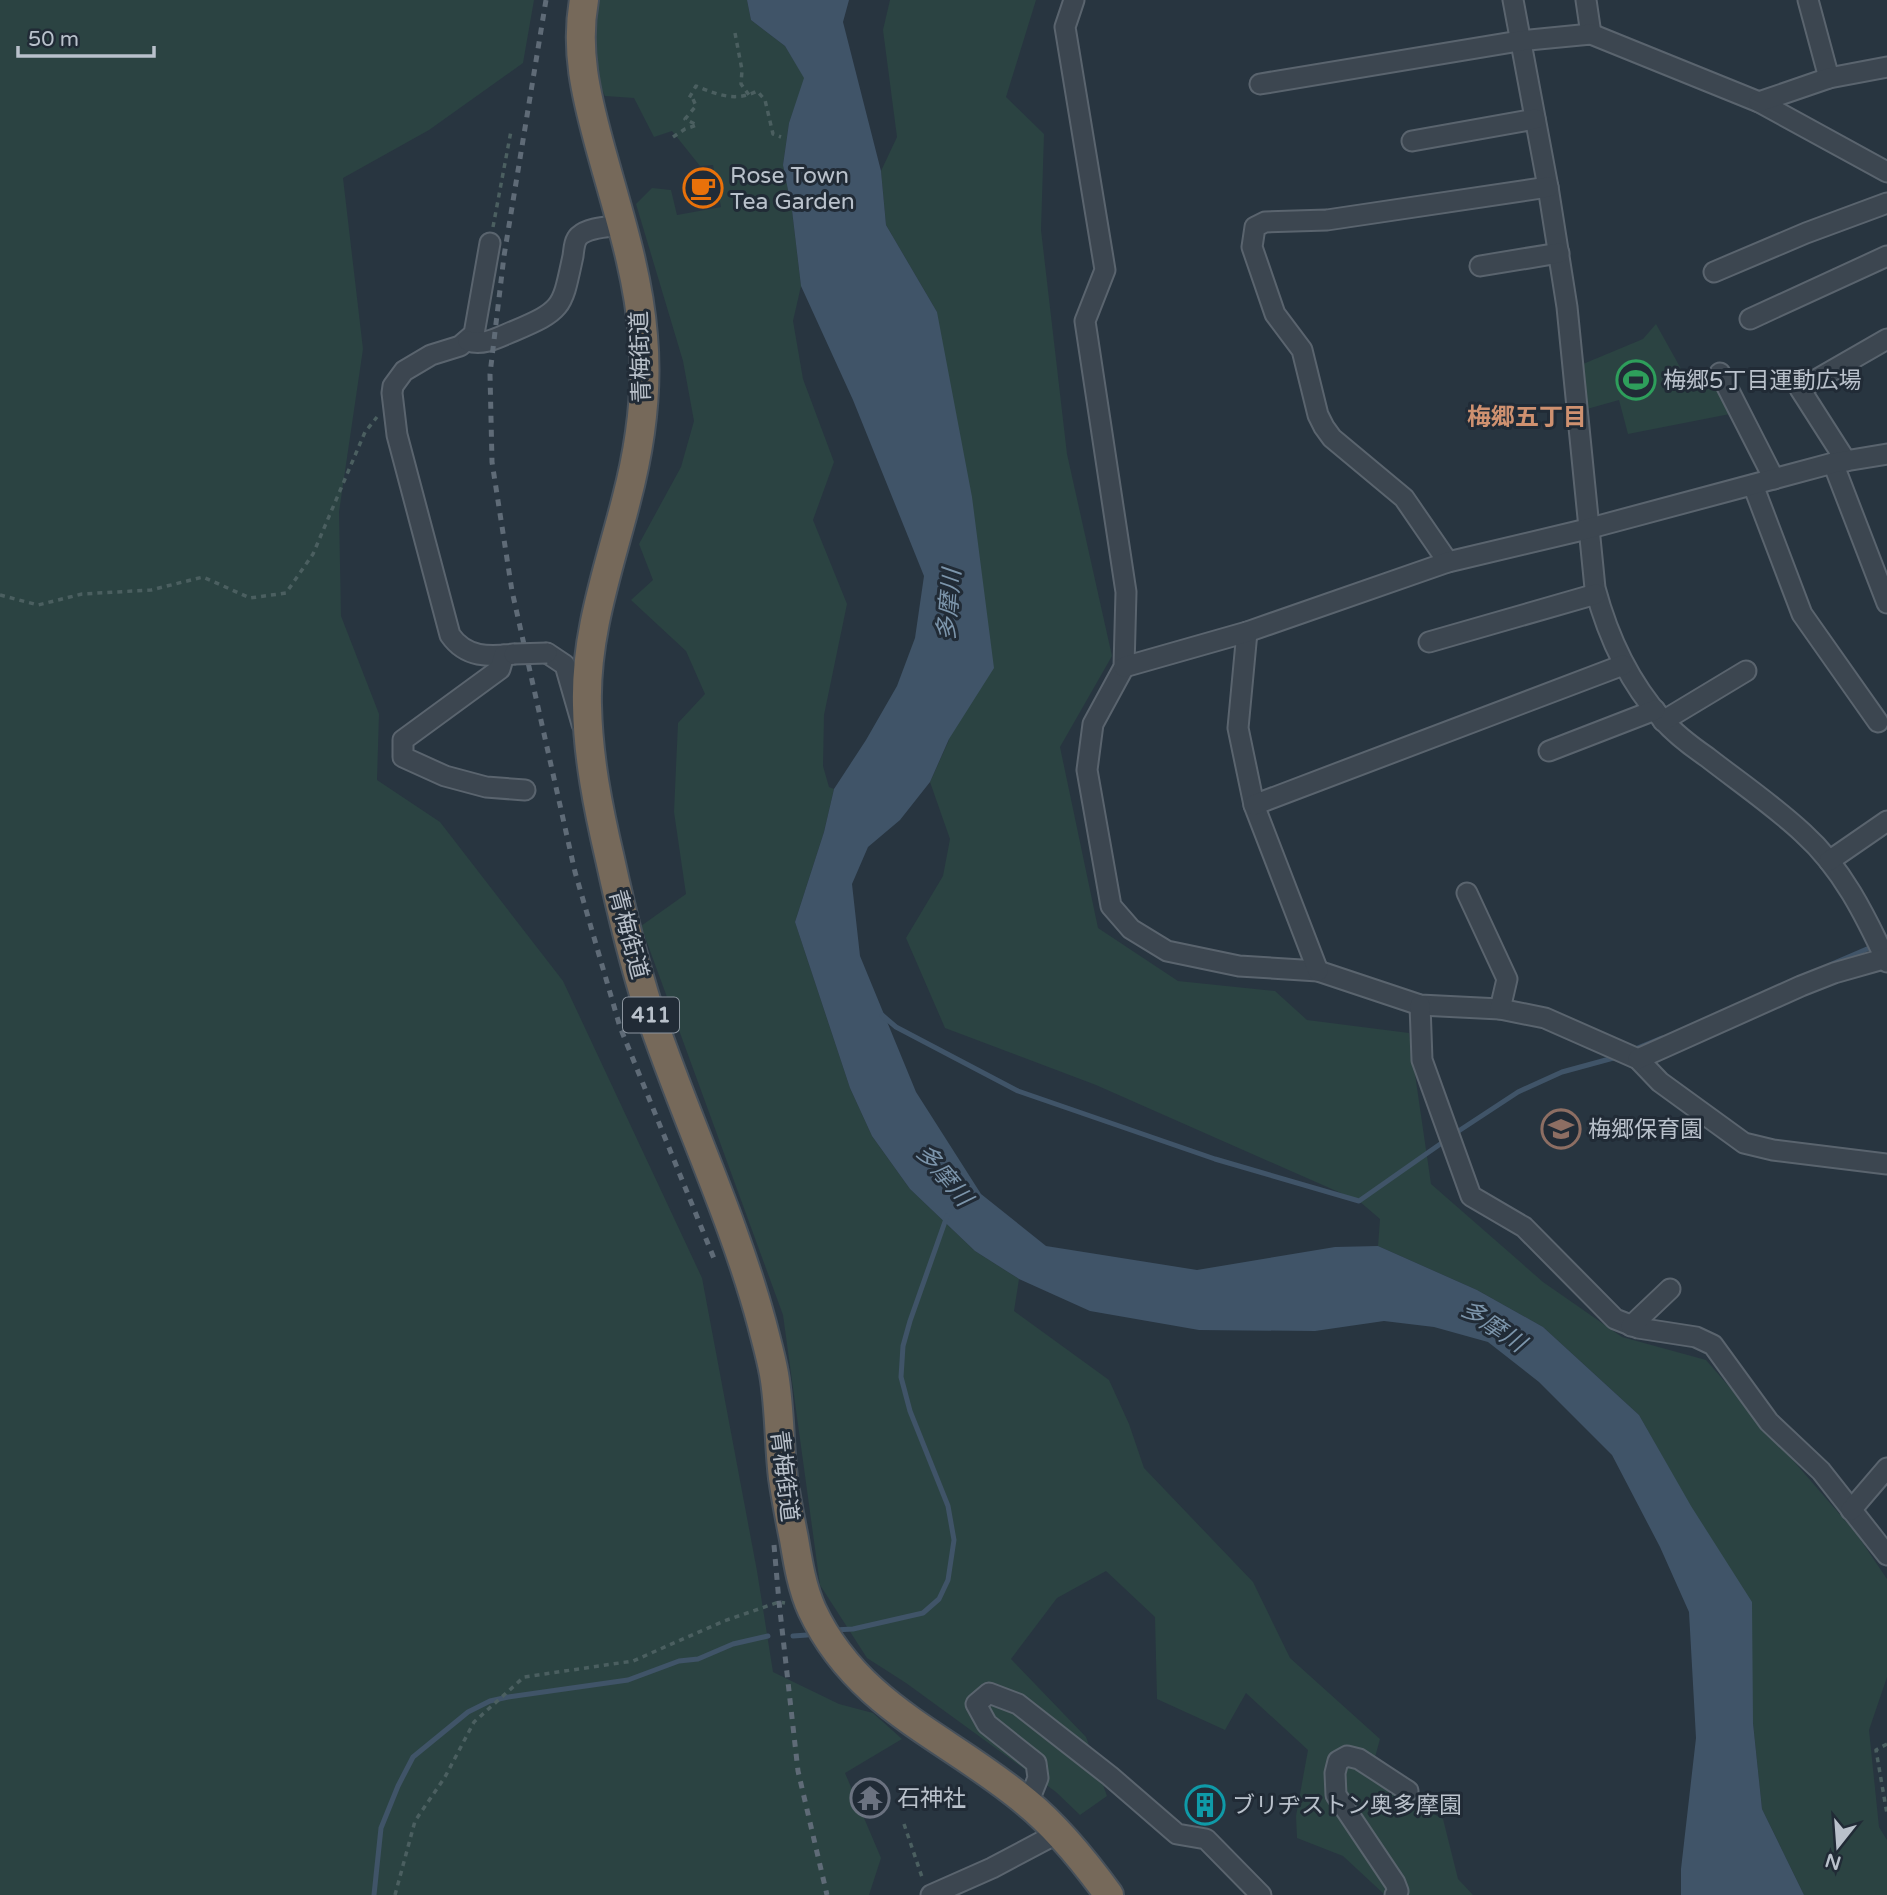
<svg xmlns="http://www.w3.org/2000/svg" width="1887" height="1895" font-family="'Varela Round','Noto Sans JP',sans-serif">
<rect width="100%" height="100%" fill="#283540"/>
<g fill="#2b4342">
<path d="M 0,0 L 534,0 L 523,63 L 429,130 L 343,178 L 363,349 L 339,512 L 341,616 L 379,714 L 377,780 L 440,822 L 563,981 L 702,1278 L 757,1571 L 773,1672 L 839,1704 L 873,1713 L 902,1739 L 845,1773 L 881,1858 L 869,1895 L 0,1895 Z"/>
<path d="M 590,0 L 747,0 L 751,20 L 785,46 L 805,78 L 789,123 L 783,165 L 792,210 L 801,286 L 793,321 L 803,379 L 834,462 L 813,520 L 847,604 L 824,715 L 823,766 L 829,787 L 834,789 L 824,832 L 795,922 L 850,1088 L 872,1136 L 910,1189 L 975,1251 L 1019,1279 L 1014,1311 L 1109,1380 L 1129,1424 L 1144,1468 L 1253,1582 L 1290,1658 L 1380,1739 L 1369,1779 L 1443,1819 L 1458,1879 L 1473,1895 L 1385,1895 L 1343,1856 L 1297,1838 L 1296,1816 L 1308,1750 L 1246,1693 L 1225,1730 L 1157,1699 L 1155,1617 L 1106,1571 L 1057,1598 L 1011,1659 L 1086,1737 L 1107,1796 L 1080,1815 L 1056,1792 L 906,1683 L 867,1658 L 820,1585 L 783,1315 L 641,926 L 686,894 L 674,812 L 678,723 L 705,694 L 686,651 L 631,600 L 653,580 L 639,544 L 681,467 L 694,421 L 683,361 L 636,204 L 652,188 L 671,190 L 677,215 L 721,207 L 713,165 L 700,166 L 672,131 L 654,137 L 634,98 L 605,96 L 593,70 Z"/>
<path d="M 890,0 L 1036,0 L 1006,97 L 1044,134 L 1041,230 L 1067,454 L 1112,656 L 1060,747 L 1098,928 L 1178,981 L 1275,991 L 1307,1020 L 1409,1033 L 1431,1184 L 1543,1282 L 1622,1337 L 1706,1360 L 1856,1533 L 1887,1579 L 1887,1677 L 1869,1730 L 1879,1827 L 1887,1840 L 1887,1895 L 1804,1895 L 1762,1809 L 1753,1723 L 1690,1506 L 1639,1415 L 1543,1327 L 1477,1290 L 1378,1246 L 1380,1219 L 1359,1201 L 1096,1085 L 945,1028 L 906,938 L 943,876 L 950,839 L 930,782 L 949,740 L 937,312 L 886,225 L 881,171 L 897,137 L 883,30 Z"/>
<path d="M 1656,324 L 1690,385 L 1714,373 L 1735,413 L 1628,434 L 1619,400 L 1587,409 L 1583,364 L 1643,339 Z"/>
</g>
<path fill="#405468" d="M 747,0 L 849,0 L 843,22 L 881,171 L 886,225 L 937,312 L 972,497 L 994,668 L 949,739 L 930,782 L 900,820 L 868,847 L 852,884 L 860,956 L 916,1092 L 981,1194 L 1046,1246 L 1197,1270 L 1335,1247 L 1378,1246 L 1477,1290 L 1543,1327 L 1639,1415 L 1691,1506 L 1752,1602 L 1753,1723 L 1762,1809 L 1804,1895 L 1681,1895 L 1681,1869 L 1696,1738 L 1689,1612 L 1660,1547 L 1612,1455 L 1539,1382 L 1488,1342 L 1434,1327 L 1384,1321 L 1315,1331 L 1199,1330 L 1090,1311 L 1019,1279 L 975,1251 L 910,1189 L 872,1136 L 850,1088 L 795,922 L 824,832 L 834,789 L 866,740 L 897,686 L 915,638 L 924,576 L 853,400 L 801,286 L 792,210 L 783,165 L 789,123 L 804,78 L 785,46 L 751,20 Z"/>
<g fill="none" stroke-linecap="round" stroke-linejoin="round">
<g stroke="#405468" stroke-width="5">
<path d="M 1832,964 L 1874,946"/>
<path d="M 882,1015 L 896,1027 L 1018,1091 L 1215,1159 L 1359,1201 L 1446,1140"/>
<path d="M 1633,1050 L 1662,1038"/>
<path d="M 1454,1134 L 1518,1092 L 1562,1072 L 1617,1057"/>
<path d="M 834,1630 L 853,1629 L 923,1613 L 939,1599 L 948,1580 L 954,1540 L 948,1506 L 910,1411 L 901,1377 L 903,1346 L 910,1321 L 947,1216"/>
<path d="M 793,1636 L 807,1635"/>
<path d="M 374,1895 L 381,1828 L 398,1786 L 413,1757 L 468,1712 L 490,1701 L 508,1697 L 628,1680 L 679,1661 L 698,1659 L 733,1644 L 768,1636"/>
</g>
<g stroke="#5a646e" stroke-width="23">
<g id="minor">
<path d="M 1074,0 L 1065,27 L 1105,270 L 1085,321 L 1126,592 L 1124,667 L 1093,724 L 1087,770 L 1111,906 L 1131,929 L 1167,951 L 1239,966 L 1318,971 L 1420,1005 L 1500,1009 L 1545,1018 L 1638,1059 L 1660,1082 L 1744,1143 L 1773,1150 L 1887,1164"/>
<path d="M 1513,0 L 1548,187 L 1567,307 L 1595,588 C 1608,637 1628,681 1662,719 C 1675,734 1691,746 1707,757 C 1739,782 1773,805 1803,833 C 1842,868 1865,915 1887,962"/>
<path d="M 1586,0 L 1591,34"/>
<path d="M 1808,0 L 1829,78"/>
<path d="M 1260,84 L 1519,41 L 1591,34 L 1759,102 L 1887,172"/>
<path d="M 1759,102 L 1829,78 L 1887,67"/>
<path d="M 1412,141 L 1535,119"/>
<path d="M 490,243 L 474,334 L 460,346 L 431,355 L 404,371 L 393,386 L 392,393 L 397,435 L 450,635 C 466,658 489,657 514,654"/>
<path d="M 1480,266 L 1559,253"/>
<path d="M 1714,272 L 1806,233 L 1887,203"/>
<path d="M 1750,319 L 1887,256"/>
<path d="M 468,341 C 484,346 499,337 514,331 C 564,310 562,307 573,256 C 574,249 574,241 579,236 C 589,227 609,227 621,225"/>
<path d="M 1720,373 L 1774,479"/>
<path d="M 1846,461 L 1800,389 L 1887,339"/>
<path d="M 1833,463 L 1887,603"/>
<path d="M 1753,485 L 1802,614 L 1878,722"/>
<path d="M 1448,562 L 1404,498 L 1332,438 L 1324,427 L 1318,415 L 1302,350 L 1275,314 L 1252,247 L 1255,227 L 1265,222 L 1327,220 L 1548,187"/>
<path d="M 1247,632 L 1238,728 L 1254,805 L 1318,971"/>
<path d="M 1429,642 L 1596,594"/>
<path d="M 547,653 L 565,665 L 582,724"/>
<path d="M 504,655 L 500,669 L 403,740 L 403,757 L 445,776 L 486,787 L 525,790"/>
<path d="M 1124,667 L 1247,632 L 1448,562 L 1587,529 L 1833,463 L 1887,454"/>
<path d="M 1663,721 L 1746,671"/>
<path d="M 1549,751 L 1655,710"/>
<path d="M 1254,805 L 1623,665"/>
<path d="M 1829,861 L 1887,821"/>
<path d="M 1467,893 L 1507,979 L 1500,1009"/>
<path d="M 1420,1005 L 1422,1060 L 1471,1196 L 1524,1227 L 1615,1319 L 1638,1328 L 1696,1337 L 1713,1345 L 1769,1422 L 1821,1471 L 1887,1555"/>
<path d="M 1638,1059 L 1801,986 L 1834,973 L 1887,958"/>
<path d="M 1631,1326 L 1670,1289"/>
<path d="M 1851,1510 L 1887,1468"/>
<path d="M 1028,1803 L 1038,1778 L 1036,1763 L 987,1724 L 976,1704 L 989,1693 L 1018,1704 L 1110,1776 L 1177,1834 L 1206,1839 L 1261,1895"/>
<path d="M 931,1895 L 992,1868 L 1058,1833"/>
<path d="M 1395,1895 L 1398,1891 L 1395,1883 L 1336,1795 L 1335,1773 L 1338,1761 L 1347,1756 L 1359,1759 L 1408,1791"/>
</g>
</g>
<g stroke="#47515b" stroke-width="32">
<path id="highway" d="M 584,0 C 575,50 586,95 599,143 C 616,206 638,270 643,336 C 648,391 640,448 626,501 C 609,568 585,634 587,705 C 588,757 598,808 610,859 C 621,910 633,960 649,1010 C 684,1115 733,1216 762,1324 C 766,1340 771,1357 774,1374 C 780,1408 779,1444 783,1478 C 786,1498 790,1519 794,1539 C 798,1563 802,1588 812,1610 C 858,1708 949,1737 1026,1802 C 1058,1828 1085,1862 1109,1895"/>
</g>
<g stroke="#4b5f60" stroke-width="3.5" stroke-dasharray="5 5" stroke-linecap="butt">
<path d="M 735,33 L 742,70 L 741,84 L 749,95"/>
<path d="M 673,137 L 685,129 L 697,125 L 685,119 L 696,106 L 693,99 L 689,98 L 696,86 C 718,95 736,102 757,91 L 765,100 L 773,134 L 781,137"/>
<path d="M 493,227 L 511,131"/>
<path d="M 0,595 L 38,605 L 82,594 L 151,590 L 203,577 L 250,598 L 286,593 L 313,554 L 365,432 L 377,417"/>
<path d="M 1887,1744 L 1876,1750 L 1887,1814"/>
<path d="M 904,1824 L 923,1880"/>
<path d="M 395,1895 L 415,1821 L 445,1777 L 474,1722 L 524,1677 L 633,1661 L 724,1621 L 779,1602 L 785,1603"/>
</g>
<use href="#minor" stroke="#3c4650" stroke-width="19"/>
<use href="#highway" stroke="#76695a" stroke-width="28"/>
<g stroke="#5f6b77" stroke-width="5" stroke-dasharray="7 7" stroke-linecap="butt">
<path d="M 546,0 L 504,256 L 490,374 L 492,462 L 512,591 L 575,872 L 620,1027 L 715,1261"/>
<path d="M 774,1545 L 779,1602 L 798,1771 L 827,1895"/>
</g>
<g stroke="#5a646e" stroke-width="23" stroke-linecap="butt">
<path id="minor-bridge" d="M 514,654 L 547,653"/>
</g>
<use href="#minor-bridge" stroke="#3c4650" stroke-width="19"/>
</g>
<defs>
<g id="cafe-ring" transform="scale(2.0125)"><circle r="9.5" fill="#212b36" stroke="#e8710a" stroke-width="1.5"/><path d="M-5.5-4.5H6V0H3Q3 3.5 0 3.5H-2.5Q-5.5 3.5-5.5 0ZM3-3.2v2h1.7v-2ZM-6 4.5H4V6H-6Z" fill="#e8710a"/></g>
<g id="stadium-ring" transform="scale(2.0125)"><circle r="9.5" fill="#212b36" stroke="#2e9e5b" stroke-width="1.5"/><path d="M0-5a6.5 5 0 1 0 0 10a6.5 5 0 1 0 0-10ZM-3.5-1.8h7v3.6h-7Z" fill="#2e9e5b"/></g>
<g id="school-ring" transform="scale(2.0125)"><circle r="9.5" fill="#212b36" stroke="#8d6e63" stroke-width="1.5"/><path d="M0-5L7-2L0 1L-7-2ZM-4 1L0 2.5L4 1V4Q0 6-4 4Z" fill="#8d6e63"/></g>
<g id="temple-ring" transform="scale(2.0125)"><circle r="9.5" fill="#212b36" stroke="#6b7280" stroke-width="1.5"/><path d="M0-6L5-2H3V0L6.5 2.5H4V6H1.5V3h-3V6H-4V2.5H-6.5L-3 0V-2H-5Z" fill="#6b7280"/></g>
<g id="building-ring" transform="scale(2.0125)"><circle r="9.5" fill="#212b36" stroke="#0f9aa8" stroke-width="1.5"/><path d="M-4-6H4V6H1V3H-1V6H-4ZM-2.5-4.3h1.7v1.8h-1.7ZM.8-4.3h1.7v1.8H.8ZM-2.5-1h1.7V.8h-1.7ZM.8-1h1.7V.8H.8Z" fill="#0f9aa8"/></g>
</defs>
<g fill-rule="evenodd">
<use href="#cafe-ring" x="703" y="188"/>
<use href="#stadium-ring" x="1636" y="380"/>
<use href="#school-ring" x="1561" y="1129"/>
<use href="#temple-ring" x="870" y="1798"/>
<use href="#building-ring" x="1205" y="1805"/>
</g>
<g text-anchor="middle" stroke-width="6" stroke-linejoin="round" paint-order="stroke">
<rect fill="#212b36" stroke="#8b949e" stroke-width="2" x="623" y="997.5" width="56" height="35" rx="5"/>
<g font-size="21" font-weight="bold" fill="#b9c1cb">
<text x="651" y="1022">411</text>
</g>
<g font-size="23" fill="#b9c1cb" stroke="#212b36" text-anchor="start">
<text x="730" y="183">Rose Town<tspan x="730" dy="26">Tea Garden</tspan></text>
<text x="1663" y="388">梅郷5丁目運動広場</text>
<text x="1588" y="1137">梅郷保育園</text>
<text x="897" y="1806">石神社</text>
<text x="1232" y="1813">ブリヂストン奥多摩園</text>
</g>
<g font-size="23" fill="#b9c1cb" stroke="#212b36">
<text transform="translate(640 357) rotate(-92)" y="8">青梅街道</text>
<text transform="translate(629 934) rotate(75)" y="8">青梅街道</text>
<text transform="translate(785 1476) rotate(83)" y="8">青梅街道</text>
</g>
<g font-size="24" font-weight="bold" fill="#cf9170" stroke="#212b36">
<text x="1527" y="425">梅郷五丁目</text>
</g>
<g font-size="24" font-style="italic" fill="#7c95ab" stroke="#212b36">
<text transform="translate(949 605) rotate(-85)" y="8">多摩川</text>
<text transform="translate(944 1175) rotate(50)" y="8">多摩川</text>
<text transform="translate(1493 1326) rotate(34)" y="8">多摩川</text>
</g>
</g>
<g transform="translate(1838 1846) rotate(197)" stroke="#212b36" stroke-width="5" paint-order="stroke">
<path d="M0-5L12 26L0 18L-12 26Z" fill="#b9c1cb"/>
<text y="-10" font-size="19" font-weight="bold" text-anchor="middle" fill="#b9c1cb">N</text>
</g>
<path d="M18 46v10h136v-10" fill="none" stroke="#b9c1cb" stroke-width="3.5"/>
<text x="28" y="46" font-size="21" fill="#b9c1cb" stroke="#212b36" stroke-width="5" paint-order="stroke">50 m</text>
</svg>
